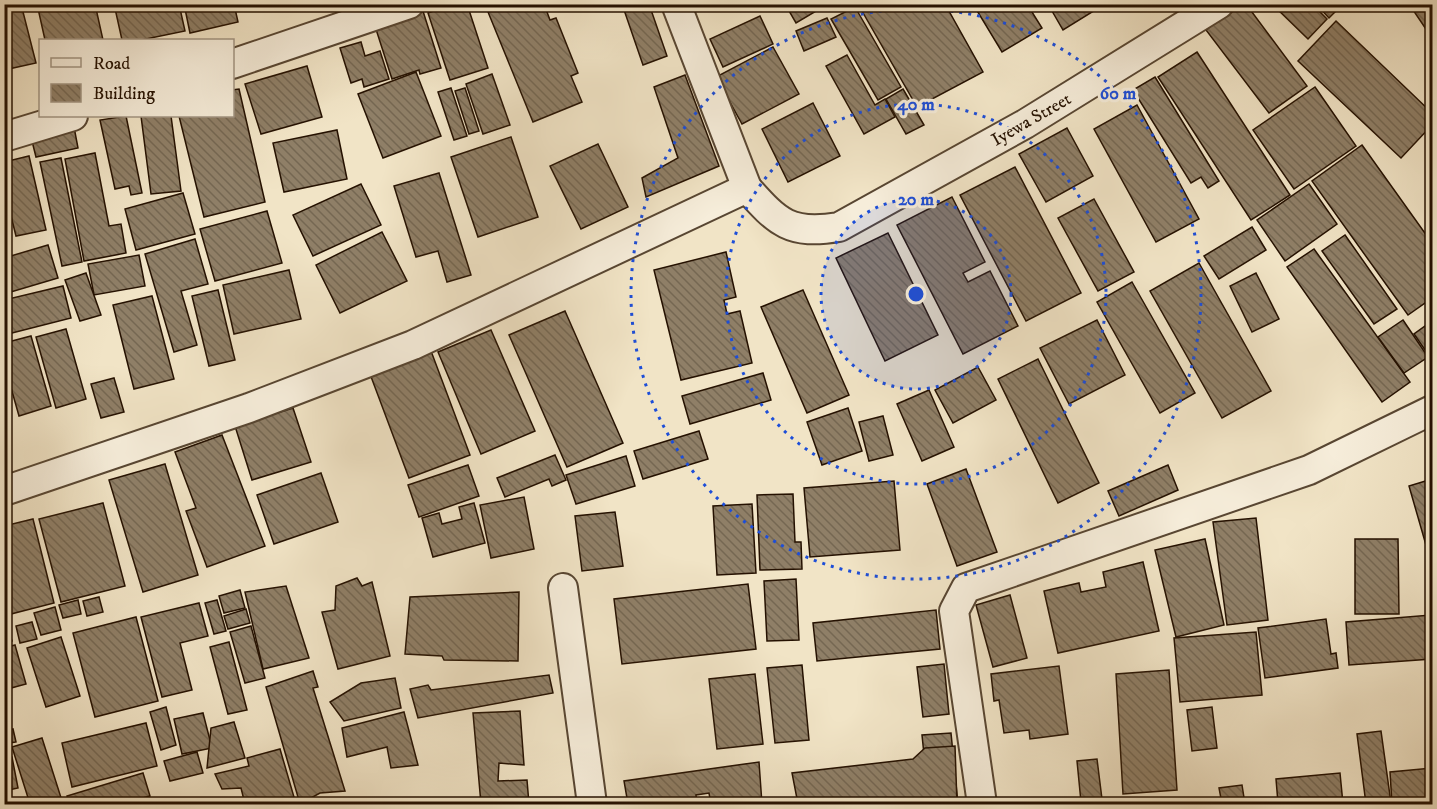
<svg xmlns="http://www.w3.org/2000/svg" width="1437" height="809" font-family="'IM FELL DW Pica',serif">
<defs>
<pattern id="building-back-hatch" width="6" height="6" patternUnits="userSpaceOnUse" patternTransform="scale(1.5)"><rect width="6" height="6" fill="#8f7f67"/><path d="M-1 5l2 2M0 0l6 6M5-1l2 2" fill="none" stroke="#756752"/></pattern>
</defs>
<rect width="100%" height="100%" fill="#f1e4c6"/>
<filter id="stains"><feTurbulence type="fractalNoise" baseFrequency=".00333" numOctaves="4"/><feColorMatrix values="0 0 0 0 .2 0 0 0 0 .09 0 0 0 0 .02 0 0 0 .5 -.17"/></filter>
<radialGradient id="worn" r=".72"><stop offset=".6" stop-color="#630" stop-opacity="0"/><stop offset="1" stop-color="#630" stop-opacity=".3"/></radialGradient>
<g fill="url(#building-back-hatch)" stroke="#251101" stroke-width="1.5">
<path d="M 4,4 L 21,4 L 36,63 L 4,70 Z"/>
<path d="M 37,4 L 95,4 L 103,40 L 45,40 Z"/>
<path d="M 114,4 L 179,4 L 185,31 L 141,40 L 122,40 Z"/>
<path d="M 184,4 L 234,4 L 238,22 L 190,33 Z"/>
<path d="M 453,4 L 467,4 L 488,68 L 450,80 L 428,13 Z"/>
<path d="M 507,4 L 544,4 L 550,20 L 556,18 L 578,73 L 571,76 L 582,102 L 533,122 L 488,12 Z"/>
<path d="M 622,4 L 649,4 L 667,56 L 643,65 Z"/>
<path d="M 785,4 L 828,4 L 796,23 Z"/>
<path d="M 858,4 L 945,4 L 983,72 L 917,107 Z"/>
<path d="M 973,4 L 1027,4 L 1042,28 L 1002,52 Z"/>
<path d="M 1048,4 L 1105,4 L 1063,30 Z"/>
<path d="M 1240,4 L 1246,4 L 1307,86 L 1269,113 L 1206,30 Z"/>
<path d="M 1278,4 L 1312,4 L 1327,19 L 1308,39 L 1275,7 Z"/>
<path d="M 1316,4 L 1343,4 L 1329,18 Z"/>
<path d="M 1409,4 L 1432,4 L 1432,38 Z"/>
<path d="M 855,7 L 901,87 L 878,100 L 831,19 Z"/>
<path d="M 422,8 L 441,68 L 420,74 L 419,70 L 392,79 L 374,23 Z"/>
<path d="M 760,16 L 773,44 L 723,67 L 710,39 Z"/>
<path d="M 827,18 L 836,37 L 804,51 L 796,31 Z"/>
<path d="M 1336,21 L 1432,113 L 1432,125 L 1401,158 L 1298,61 Z"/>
<path d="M 361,42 L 365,56 L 380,51 L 389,79 L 364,87 L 362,79 L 351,83 L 340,48 Z"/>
<path d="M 773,47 L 799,94 L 742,124 L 716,77 Z"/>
<path d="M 1197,52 L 1290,195 L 1251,220 L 1158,77 Z"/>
<path d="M 847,55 L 875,105 L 885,99 L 895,117 L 864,134 L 826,66 Z"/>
<path d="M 307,66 L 322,117 L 261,134 L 245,84 Z"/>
<path d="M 416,72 L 441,136 L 383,158 L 358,94 Z"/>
<path d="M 492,74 L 510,125 L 483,134 L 466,84 Z"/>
<path d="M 685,75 L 719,166 L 646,197 L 642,178 L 678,158 L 654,87 Z"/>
<path d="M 1155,77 L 1219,181 L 1208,188 L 1201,177 L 1191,183 L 1133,90 Z"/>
<path d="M 1315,87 L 1356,146 L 1294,189 L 1253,130 Z"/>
<path d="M 451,88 L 467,136 L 454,140 L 438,92 Z"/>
<path d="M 465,88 L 479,131 L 469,134 L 455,91 Z"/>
<path d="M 239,89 L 265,202 L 204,217 L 179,116 L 232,116 L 232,90 Z"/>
<path d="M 903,89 L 924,125 L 906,134 L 886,99 Z"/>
<path d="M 813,103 L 840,156 L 788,182 L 762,129 Z"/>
<path d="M 1137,105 L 1199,219 L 1156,242 L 1094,129 Z"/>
<path d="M 126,116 L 142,193 L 131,195 L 129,186 L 115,189 L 100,120 Z"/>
<path d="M 141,116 L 171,116 L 181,191 L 151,194 Z"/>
<path d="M 74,127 L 78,148 L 36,157 L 31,137 Z"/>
<path d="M 1067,128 L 1093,176 L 1046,202 L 1019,154 Z"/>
<path d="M 337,130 L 347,179 L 284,192 L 273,143 Z"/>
<path d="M 511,137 L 538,217 L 478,237 L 451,157 Z"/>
<path d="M 598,144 L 628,207 L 581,229 L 550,166 Z"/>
<path d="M 1362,145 L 1432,243 L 1432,298 L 1408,315 L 1312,181 Z"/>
<path d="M 95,153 L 109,226 L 121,224 L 126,253 L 84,261 L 65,159 Z"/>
<path d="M 29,156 L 46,230 L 16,236 L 4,188 L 4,162 Z"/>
<path d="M 61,158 L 82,262 L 62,266 L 40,162 Z"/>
<path d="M 1015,167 L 1081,293 L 1026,321 L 960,195 Z"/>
<path d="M 439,173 L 471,275 L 447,282 L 438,251 L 416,257 L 394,186 Z"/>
<path d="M 361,184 L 381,225 L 313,256 L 293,215 Z"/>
<path d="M 1309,184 L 1337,224 L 1285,261 L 1257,220 Z"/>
<path d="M 183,193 L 195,234 L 136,250 L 125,209 Z"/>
<path d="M 952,197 L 985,262 L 963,273 L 968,282 L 990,271 L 1018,326 L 963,354 L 897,225 Z"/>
<path d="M 1094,199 L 1134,272 L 1098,291 L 1058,218 Z"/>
<path d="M 267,211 L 282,263 L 215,281 L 200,229 Z"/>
<path d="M 4,217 L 10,238 L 4,240 Z"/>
<path d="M 1252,227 L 1266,250 L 1219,279 L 1204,256 Z"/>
<path d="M 382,232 L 407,281 L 340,313 L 316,265 Z"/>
<path d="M 888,233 L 938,335 L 885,361 L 836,258 Z"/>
<path d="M 1345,235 L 1397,309 L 1374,324 L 1322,251 Z"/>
<path d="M 195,239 L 208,284 L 181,291 L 197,345 L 174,352 L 145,254 Z"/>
<path d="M 48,245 L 58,278 L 4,294 L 4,258 Z"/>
<path d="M 1314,249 L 1410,382 L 1382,402 L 1287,267 Z"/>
<path d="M 726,252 L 736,297 L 724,300 L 727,314 L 740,311 L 752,363 L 681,380 L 654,270 Z"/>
<path d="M 139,255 L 145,286 L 94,295 L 88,264 Z"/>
<path d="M 1199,263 L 1271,391 L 1222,418 L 1150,291 Z"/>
<path d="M 289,270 L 301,319 L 234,334 L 223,285 Z"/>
<path d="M 86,273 L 101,315 L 80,321 L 65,280 Z"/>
<path d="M 1256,273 L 1279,319 L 1252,332 L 1230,286 Z"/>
<path d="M 1132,282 L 1195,393 L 1160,413 L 1097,302 Z"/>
<path d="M 63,286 L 71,318 L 4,335 L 4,300 Z"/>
<path d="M 218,290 L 235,360 L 209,366 L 192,296 Z"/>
<path d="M 803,290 L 849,395 L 807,413 L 761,307 Z"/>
<path d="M 152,296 L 174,379 L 134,389 L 113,305 Z"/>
<path d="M 565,311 L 623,443 L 567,467 L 509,335 Z"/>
<path d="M 1097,320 L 1125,375 L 1069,404 L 1040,348 Z"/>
<path d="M 1403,320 L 1428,357 L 1404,373 L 1378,337 Z"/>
<path d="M 1432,321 L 1432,360 L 1414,334 Z"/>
<path d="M 66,329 L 86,399 L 56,408 L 36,337 Z"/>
<path d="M 491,330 L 535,431 L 481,454 L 438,352 Z"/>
<path d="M 31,336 L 51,406 L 19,416 L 4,363 L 4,343 Z"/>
<path d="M 431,351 L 470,455 L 409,478 L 370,374 Z"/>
<path d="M 1038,359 L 1099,483 L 1058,503 L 998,379 Z"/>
<path d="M 978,367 L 996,400 L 953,423 L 935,390 Z"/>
<path d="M 763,373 L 771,400 L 690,424 L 682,396 Z"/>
<path d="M 114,378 L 124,412 L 101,418 L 91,384 Z"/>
<path d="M 929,390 L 954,447 L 922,461 L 897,404 Z"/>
<path d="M 293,408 L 311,462 L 252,480 L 235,426 Z"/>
<path d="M 848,408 L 862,451 L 822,465 L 807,422 Z"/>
<path d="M 883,416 L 893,455 L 869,461 L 859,422 Z"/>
<path d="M 699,431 L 708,459 L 643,479 L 634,451 Z"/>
<path d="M 222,435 L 265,546 L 207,567 L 186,511 L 196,508 L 175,452 Z"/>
<path d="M 555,455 L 566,480 L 552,486 L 549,479 L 505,497 L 497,478 Z"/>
<path d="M 626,456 L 635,486 L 576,504 L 566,475 Z"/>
<path d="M 165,464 L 198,575 L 143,592 L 109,480 Z"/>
<path d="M 468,465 L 479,496 L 419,517 L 408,485 Z"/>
<path d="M 1168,465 L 1178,490 L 1119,516 L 1108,491 Z"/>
<path d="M 966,469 L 997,552 L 957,566 L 927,484 Z"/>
<path d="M 321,473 L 338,522 L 274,544 L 257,495 Z"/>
<path d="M 1432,479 L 1432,566 L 1409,486 Z"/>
<path d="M 894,481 L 900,550 L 810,557 L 804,488 Z"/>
<path d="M 793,494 L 795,542 L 801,542 L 802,569 L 760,570 L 757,495 Z"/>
<path d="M 524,497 L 534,549 L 491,558 L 480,505 Z"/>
<path d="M 103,503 L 125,586 L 61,602 L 39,519 Z"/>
<path d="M 474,503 L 485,543 L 433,557 L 422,518 L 439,513 L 442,524 L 462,519 L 459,507 Z"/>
<path d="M 752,504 L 756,573 L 717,575 L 713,506 Z"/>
<path d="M 615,512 L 623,566 L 582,571 L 575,516 Z"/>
<path d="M 1256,518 L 1268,620 L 1227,625 L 1213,522 Z"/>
<path d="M 33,519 L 54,603 L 7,615 L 4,604 L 4,526 Z"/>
<path d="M 1205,539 L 1224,625 L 1176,637 L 1155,550 Z"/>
<path d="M 1355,539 L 1398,539 L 1399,614 L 1355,614 Z"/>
<path d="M 1143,562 L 1159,631 L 1058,653 L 1044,591 L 1079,583 L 1081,592 L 1106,587 L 1103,572 Z"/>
<path d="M 357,578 L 362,586 L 372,582 L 390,656 L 338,669 L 322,612 L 335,610 L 336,586 Z"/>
<path d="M 796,579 L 799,640 L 767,641 L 764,581 Z"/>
<path d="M 748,584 L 756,649 L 622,664 L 614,599 Z"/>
<path d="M 286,586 L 309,658 L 263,669 L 245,592 Z"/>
<path d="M 240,590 L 245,608 L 224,613 L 219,596 Z"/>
<path d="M 519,592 L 518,661 L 444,660 L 442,656 L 405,654 L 410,597 Z"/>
<path d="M 1010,595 L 1027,658 L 993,667 L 976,605 Z"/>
<path d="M 99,597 L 103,612 L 87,616 L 83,601 Z"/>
<path d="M 78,600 L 81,614 L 63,618 L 59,605 Z"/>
<path d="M 217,600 L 226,631 L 214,634 L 205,603 Z"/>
<path d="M 199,603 L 208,636 L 180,643 L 192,690 L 162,697 L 141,617 Z"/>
<path d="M 55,607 L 61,630 L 41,635 L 34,613 Z"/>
<path d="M 246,609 L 250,623 L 228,629 L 224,616 Z"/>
<path d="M 936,610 L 940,649 L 817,661 L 813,623 Z"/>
<path d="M 4,611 L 12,641 L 4,643 Z"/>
<path d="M 1431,615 L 1432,659 L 1349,665 L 1346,622 Z"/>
<path d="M 136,617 L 158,701 L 95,717 L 73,633 Z"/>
<path d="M 1326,619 L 1331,654 L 1336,653 L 1338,668 L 1265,678 L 1258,628 Z"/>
<path d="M 32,622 L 37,639 L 20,643 L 16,626 Z"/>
<path d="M 251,626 L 265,678 L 245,683 L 230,632 Z"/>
<path d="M 1256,632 L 1262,695 L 1180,702 L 1174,638 Z"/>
<path d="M 61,637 L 80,696 L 46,707 L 27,648 Z"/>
<path d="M 229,642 L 247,710 L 228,714 L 210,647 Z"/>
<path d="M 15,645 L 26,684 L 11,688 L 4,667 L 4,648 Z"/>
<path d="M 944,664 L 949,714 L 923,717 L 917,667 Z"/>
<path d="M 802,665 L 809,740 L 775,743 L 767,668 Z"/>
<path d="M 1059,666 L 1068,734 L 1030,739 L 1029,730 L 1004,733 L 999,700 L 994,701 L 991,674 Z"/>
<path d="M 1169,670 L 1177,790 L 1123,794 L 1116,674 Z"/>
<path d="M 313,671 L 318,687 L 313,688 L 345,791 L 320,793 L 300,804 L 266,687 Z"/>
<path d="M 755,674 L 763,744 L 717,749 L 709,679 Z"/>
<path d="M 549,675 L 553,693 L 418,718 L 410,689 L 428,685 L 431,690 Z"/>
<path d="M 395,678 L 401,708 L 344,721 L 330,702 L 361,683 Z"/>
<path d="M 166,707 L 176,745 L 161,750 L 150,712 Z"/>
<path d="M 1212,707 L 1217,748 L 1192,751 L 1187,710 Z"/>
<path d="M 520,711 L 524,765 L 499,763 L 498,781 L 527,780 L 529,804 L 481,804 L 473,713 Z"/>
<path d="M 404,712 L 418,765 L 391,768 L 387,747 L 347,757 L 342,728 Z"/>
<path d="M 203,713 L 212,748 L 182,754 L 174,719 Z"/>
<path d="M 234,722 L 245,758 L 207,768 L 211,728 Z"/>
<path d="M 146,723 L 157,766 L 72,787 L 62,743 Z"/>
<path d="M 13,729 L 16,742 L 4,744 L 4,731 Z"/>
<path d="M 1381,731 L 1391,803 L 1366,804 L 1357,734 Z"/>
<path d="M 951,733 L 958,804 L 929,804 L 922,735 Z"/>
<path d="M 42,738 L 63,804 L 30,804 L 12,747 Z"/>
<path d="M 955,746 L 957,804 L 798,804 L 792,773 L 913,759 L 925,748 Z"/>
<path d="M 280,749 L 296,804 L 245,804 L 241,788 L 222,789 L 215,774 L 249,766 L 247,758 Z"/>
<path d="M 197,752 L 203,773 L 170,781 L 164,761 Z"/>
<path d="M 12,757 L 18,788 L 4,791 L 4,758 Z"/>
<path d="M 1097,759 L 1102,799 L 1081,802 L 1077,761 Z"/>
<path d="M 759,762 L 762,804 L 711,804 L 709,793 L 696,795 L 697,804 L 628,804 L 624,781 Z"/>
<path d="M 1432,768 L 1432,803 L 1392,804 L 1390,772 Z"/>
<path d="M 143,773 L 150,796 L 121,804 L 69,804 L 67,796 Z"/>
<path d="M 1340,773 L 1343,804 L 1278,803 L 1276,779 Z"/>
<path d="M 1242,785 L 1245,804 L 1222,804 L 1219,788 Z"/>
<path d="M 1101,801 L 1102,804 L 1069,804 Z"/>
<path d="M 1189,802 L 1189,804 L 1158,804 Z"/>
</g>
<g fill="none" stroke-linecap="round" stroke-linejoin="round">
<g stroke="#584632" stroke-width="32">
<g id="street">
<path d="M 676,4 L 747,188"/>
<path d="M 232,64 L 409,4"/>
<path d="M 4,137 L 73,116"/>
<path d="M 4,491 L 249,408 L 413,345 L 747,188 C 778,223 790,235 839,227 L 1025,124 L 1219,4"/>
<path d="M 563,588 L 592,804"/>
<path d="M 982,804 L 954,611 L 966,588 L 1309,470 L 1432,410"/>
</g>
</g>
<use href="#street" stroke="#f6edda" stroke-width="28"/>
</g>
<circle cx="916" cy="294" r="95" fill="#1d4ed8" fill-opacity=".12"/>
<g fill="none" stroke="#1d4ed8" stroke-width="3" stroke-dasharray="3 6">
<circle cx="916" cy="294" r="95"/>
<circle cx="916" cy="294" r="190"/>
<circle cx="916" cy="294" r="285"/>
</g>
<g text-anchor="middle" stroke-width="6" stroke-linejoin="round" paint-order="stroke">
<g font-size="18" fill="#251101" stroke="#f6edda">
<text transform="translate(1031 119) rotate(-30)" y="6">Iyewa Street</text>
</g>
</g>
<circle cx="916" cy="294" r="9" fill="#1d4ed8" stroke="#f6edda" stroke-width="3"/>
<g font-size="18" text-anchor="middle" font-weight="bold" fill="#1d4ed8" stroke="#f6edda" stroke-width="6" stroke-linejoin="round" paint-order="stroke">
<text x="1118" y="99">60 m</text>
<text x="916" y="110">40 m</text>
<text x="916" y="205">20 m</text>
</g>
<rect width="1437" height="809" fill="none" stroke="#f1e4c6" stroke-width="24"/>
<rect x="6" y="6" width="1425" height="797" fill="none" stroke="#251101" stroke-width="3"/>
<rect x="12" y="12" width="1413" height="785" fill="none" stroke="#251101" stroke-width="1.5"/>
<rect x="39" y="39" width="195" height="78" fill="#f6edda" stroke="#a29583" stroke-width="1.5"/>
<rect x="51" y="58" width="30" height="9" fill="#f6edda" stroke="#a29583" stroke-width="1.5"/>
<text x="93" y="69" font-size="18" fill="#251101">Road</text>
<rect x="51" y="84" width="30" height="18" fill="url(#building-back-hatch)" stroke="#a29583" stroke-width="1.5"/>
<text x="93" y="99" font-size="18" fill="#251101">Building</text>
<rect width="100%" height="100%" filter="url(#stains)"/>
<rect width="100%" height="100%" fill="url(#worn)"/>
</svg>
